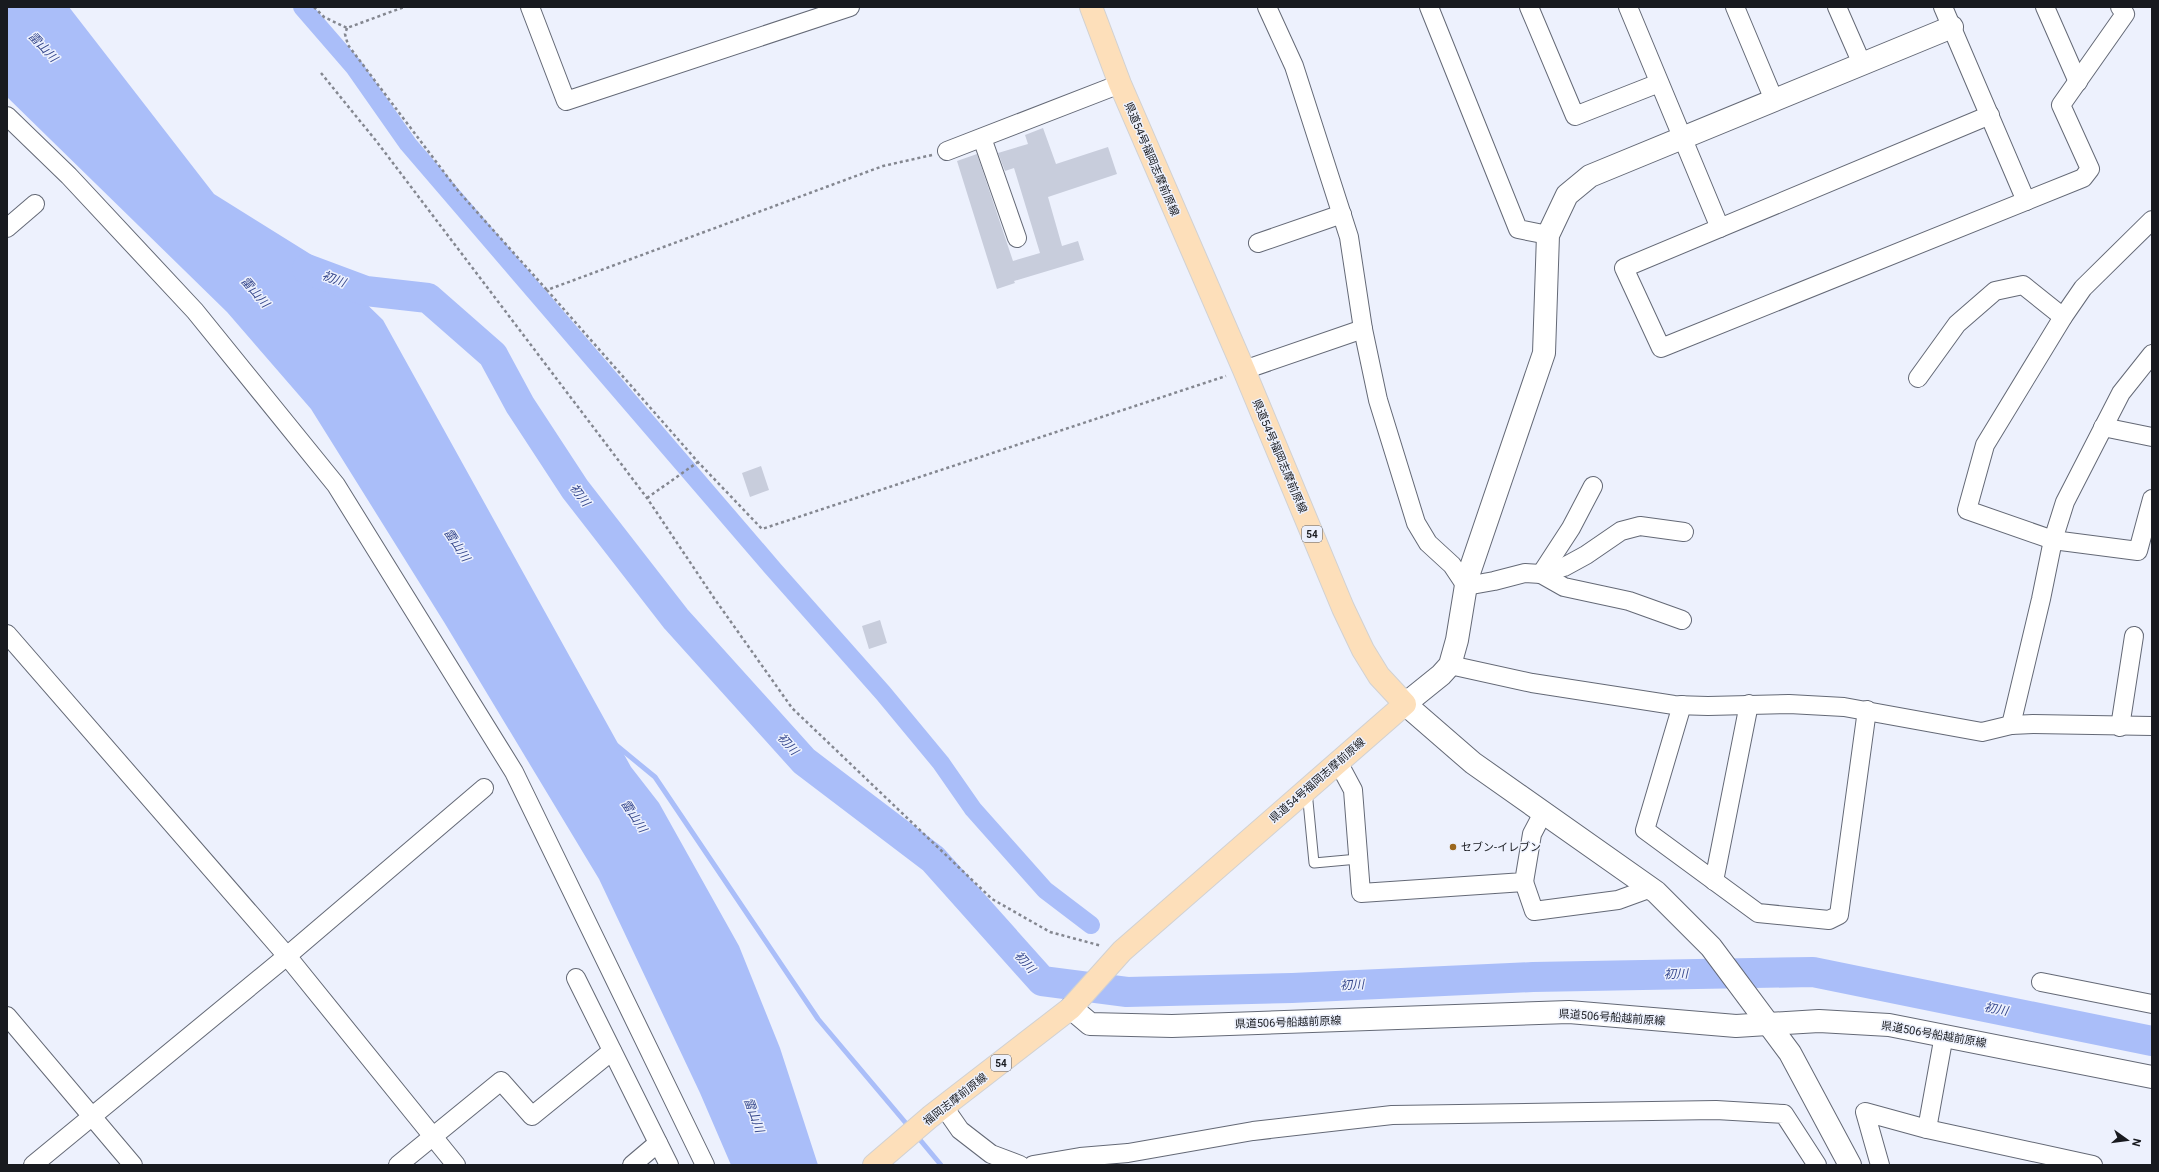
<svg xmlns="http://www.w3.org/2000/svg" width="2159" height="1172" font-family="Roboto,'Noto Sans JP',sans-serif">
<rect width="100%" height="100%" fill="#edf1fd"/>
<path fill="#aabef9" d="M 7,7 L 69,7 L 214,194 L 323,262 L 383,320 L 631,767 L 659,803 L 739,946 L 780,1048 L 818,1165 L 731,1165 L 700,1093 L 599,879 L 444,622 L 311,409 L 227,312 L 7,97 Z"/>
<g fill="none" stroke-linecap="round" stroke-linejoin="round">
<g stroke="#aabef9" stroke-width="5">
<path d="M 616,745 L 655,777 L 818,1019 L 910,1128"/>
<path d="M 916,1135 L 941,1165"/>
</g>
<path stroke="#aabef9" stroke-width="18" d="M 302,7 L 354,67 L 408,144 L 775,571 L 883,693 L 941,763 L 973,809 L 1045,890 L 1091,925"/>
<path stroke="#aabef9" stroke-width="30" d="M 307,269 L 366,291 L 428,298 L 493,355 L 520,405 L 575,489 L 676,619 L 804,761 L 933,859 L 1042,981 L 1127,992 L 1292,988 L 1533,977 L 1813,972 L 2152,1041"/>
</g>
<g fill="#c8cddc">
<path d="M 1043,128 L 1056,164 L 1108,147 L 1117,174 L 1048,197 L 1062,246 L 1078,241 L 1084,260 L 1014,281 L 1015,283 L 997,289 L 957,161 L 977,154 L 1013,261 L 1040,253 L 1014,168 L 1005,171 L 998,153 L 1028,144 L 1025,135 Z"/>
<path d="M 761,466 L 769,490 L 750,497 L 742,473 Z"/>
<path d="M 880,620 L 887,643 L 869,649 L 862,626 Z"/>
</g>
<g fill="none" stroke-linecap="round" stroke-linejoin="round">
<g stroke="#646976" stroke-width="11">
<path id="service" d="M 1307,791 L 1314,863 L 1358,859"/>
</g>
<g stroke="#646976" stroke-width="20">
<g id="minor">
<path d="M 530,7 L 566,101 L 850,7"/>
<path d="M 1267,7 L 1294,66 L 1349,237 L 1363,329 L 1378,400 L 1416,523 L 1428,543 L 1452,565 L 1466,586 L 1494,581 L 1525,573 L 1541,574 L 1564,587 L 1629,601 L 1682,620"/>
<path d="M 1429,7 L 1518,229 L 1548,235"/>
<path d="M 1529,7 L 1575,116 L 1659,83"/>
<path d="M 1628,7 L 1720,228"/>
<path d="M 1735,7 L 1774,100"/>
<path d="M 1837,7 L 1862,64"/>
<path d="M 1943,7 L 2026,201"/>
<path d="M 2045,7 L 2078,82"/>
<path d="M 1990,115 L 1624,268 L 1661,348 L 2083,178 L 2090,169 L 2061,105 L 2125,14 L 2120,7"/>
<path d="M 7,116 L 69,176 L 195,311 L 336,485 L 514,772 L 705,1165"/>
<path d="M 982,138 L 1017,238"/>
<path d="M 947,151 L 1120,84"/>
<path d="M 2152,220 L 2083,288 L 2063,317 L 1985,445 L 1967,510 L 2053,540 L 2138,551 L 2152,499"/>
<path d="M 7,228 L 35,204"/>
<path d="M 1258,243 L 1342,214"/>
<path d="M 1244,370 L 1363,329"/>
<path d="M 1918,378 L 1957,324 L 1995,291 L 2023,285 L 2063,317"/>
<path d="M 2103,427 L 2152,437"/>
<path d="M 1541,574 L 1564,567 L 1586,555 L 1621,531 L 1640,526 L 1684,532"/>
<path d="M 1541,574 L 1571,528 L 1593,486"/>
<path d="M 7,634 L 287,956 L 456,1165"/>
<path d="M 1450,665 L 1532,683 L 1674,705 L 1708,706 L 1789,704 L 1844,707 L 1982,732 L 2011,725 L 2033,724 L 2152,726"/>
<path d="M 1682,705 L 1645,830 L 1758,913 L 1829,920 L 1839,915 L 1867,710"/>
<path d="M 2011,725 L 2041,599 L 2053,540 L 2065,502 L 2121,393 L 2152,354"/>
<path d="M 2120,727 L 2134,636"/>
<path d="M 1338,762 L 1353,790 L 1361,893 L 1524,882 L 1532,834 L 1543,813"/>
<path d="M 1714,881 L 1749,704"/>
<path d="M 1524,882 L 1534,911 L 1618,900 L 1651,888"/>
<path d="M 576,978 L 669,1165"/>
<path d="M 2041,982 L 2152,1004"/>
<path d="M 7,1016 L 133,1165"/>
<path d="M 944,1107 L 960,1130 L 991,1154 L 1020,1165"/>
<path d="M 1927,1129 L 1944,1035"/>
<path d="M 33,1165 L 287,956 L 484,788"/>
<path d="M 398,1165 L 501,1081 L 532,1116 L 612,1051"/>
<path d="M 632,1165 L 658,1143"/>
<path d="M 1033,1165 L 1080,1157 L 1128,1153 L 1253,1131 L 1392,1115 L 1716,1110 L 1784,1114 L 1817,1165"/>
<path d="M 1880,1165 L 1865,1112 L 1927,1129 L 2093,1165"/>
</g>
</g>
<g stroke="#646976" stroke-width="24">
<path id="tertiary" d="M 1850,1165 L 1790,1053 L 1711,947 L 1656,892 L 1473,763 L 1405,704 L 1441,675 L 1450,665 L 1457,640 L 1467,579 L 1544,353 L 1548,235 L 1567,195 L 1590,176 L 1952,27"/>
</g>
<g stroke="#646976" stroke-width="24">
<path id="secondary" d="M 1071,1008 L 1090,1024 L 1172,1026 L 1569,1012 L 1736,1026 L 1819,1021 L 1889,1025 L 2152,1077"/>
</g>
<g stroke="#d1d1d2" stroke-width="24">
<path id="primary" d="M 874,1165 L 930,1117 L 1071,1008 L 1122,951 L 1405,704 L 1379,676 L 1363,650 L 1343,608 L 1244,370 L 1120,84 L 1091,7"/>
</g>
<g stroke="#848790" stroke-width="2.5" stroke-dasharray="3 3" stroke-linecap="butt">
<path d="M 314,7 L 324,17 L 347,28 L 404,7"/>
<path d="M 347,28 L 345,34 L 348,45 L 459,192 L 547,290"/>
<path d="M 321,73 L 377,142 L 647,498 L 714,598 L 792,708 L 992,899 L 1050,932 L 1102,946"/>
<path d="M 932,155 L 883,166 L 547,290 L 698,462 L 762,529 L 1226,376"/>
<path d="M 647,498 L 698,462"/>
</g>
<use href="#service" stroke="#fff" stroke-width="9"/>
<use href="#minor" stroke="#fff" stroke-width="18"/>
<use href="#tertiary" stroke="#fff" stroke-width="22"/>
<use href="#secondary" stroke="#fff" stroke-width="22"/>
<use href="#primary" stroke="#fddfba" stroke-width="22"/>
</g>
<circle fill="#9b671d" stroke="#edf1fd" stroke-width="1.5" cx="1453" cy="847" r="4"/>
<g text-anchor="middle" stroke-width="3" stroke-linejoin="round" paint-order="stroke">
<g fill="#edf1fd" stroke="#585a62" stroke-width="1">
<rect x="1302" y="526" width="20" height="16" rx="3"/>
<rect x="991" y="1055" width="20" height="16" rx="3"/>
</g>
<g font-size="10" font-weight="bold" fill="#181a1f">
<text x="1312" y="538">54</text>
<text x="1001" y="1067">54</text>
</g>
<g font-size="11" fill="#181a1f" stroke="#edf1fd">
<text transform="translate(1152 159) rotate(67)" y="4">県道54号福岡志摩前原線</text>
<text transform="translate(1280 456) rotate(67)" y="4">県道54号福岡志摩前原線</text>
<text transform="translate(1317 780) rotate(-41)" y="4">県道54号福岡志摩前原線</text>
<text transform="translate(1612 1017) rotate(4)" y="4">県道506号船越前原線</text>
<text transform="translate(1288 1022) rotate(-2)" y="4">県道506号船越前原線</text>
<text transform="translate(1934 1034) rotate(10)" y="4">県道506号船越前原線</text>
<text transform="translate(955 1099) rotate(-38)" y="4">福岡志摩前原線</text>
</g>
<g font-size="11" fill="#181a1f" stroke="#edf1fd" text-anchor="start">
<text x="1461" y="851">セブン-イレブン</text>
</g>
<g font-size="12" font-style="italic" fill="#36488d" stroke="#edf1fd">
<text transform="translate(43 47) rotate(47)" y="4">雷山川</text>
<text transform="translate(334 279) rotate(21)" y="4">初川</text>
<text transform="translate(255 292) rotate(49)" y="4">雷山川</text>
<text transform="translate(580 495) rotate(53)" y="4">初川</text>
<text transform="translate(457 545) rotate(57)" y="4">雷山川</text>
<text transform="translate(788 744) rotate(48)" y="4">初川</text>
<text transform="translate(634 816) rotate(57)" y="4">雷山川</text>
<text transform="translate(1025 962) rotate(48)" y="4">初川</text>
<text transform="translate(1676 974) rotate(-1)" y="4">初川</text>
<text transform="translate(1352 985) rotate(-3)" y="4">初川</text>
<text transform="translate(1996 1009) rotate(11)" y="4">初川</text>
<text transform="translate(754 1115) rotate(70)" y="4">雷山川</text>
</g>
</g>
<rect width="2159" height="1172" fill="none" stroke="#181a1f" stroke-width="16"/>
<g transform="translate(2127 1140) rotate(104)" stroke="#edf1fd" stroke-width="3" paint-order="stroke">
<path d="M0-3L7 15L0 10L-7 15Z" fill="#181a1f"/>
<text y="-6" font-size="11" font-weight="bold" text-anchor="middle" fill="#181a1f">N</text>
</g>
</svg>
